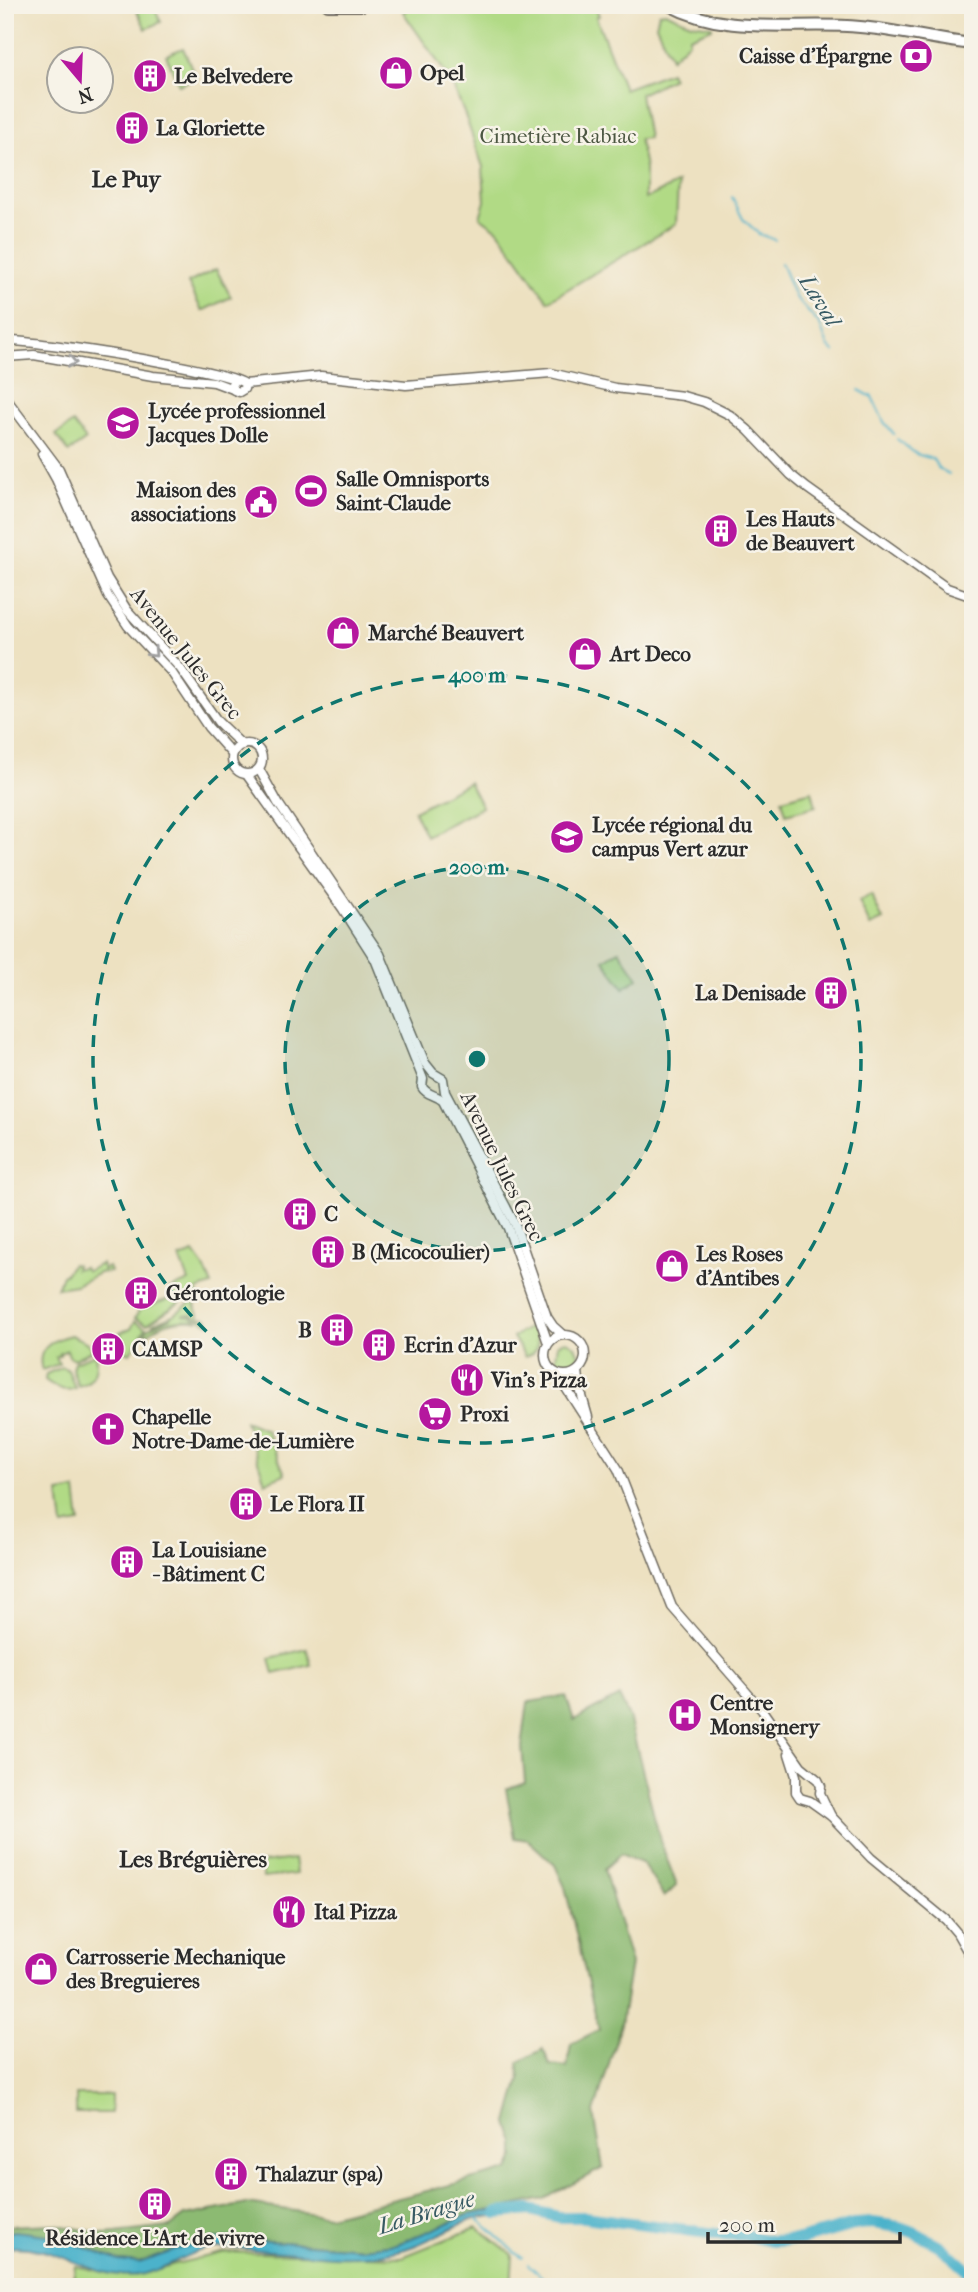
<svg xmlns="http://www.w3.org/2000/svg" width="978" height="2292" font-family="'IM FELL French Canon',serif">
<rect width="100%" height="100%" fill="#f7f3e8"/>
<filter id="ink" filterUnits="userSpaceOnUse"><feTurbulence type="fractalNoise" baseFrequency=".0143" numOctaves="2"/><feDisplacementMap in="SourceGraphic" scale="14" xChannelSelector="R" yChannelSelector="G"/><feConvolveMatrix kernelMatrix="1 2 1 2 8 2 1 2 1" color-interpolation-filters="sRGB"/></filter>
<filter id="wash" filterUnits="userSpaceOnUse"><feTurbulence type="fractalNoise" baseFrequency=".00686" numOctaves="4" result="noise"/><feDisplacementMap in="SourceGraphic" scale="28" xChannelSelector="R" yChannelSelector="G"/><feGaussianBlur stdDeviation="1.57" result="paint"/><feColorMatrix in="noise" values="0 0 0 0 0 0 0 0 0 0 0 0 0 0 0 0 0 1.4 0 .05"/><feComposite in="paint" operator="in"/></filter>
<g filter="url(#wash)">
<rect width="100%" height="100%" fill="#ede1c1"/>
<g fill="#b1da85" stroke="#6e8258" stroke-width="2">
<path d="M 134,5 L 153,5 L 161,22 L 146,29 Z"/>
<path d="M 412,5 L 595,5 L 599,16 L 596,17 L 624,89 L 670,72 L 673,78 L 640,94 L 648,138 L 639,139 L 645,167 L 645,199 L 678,183 L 676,224 L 548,301 L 498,230 L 480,217 L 485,201 L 483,167 L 465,115 L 451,81 L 403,12 Z"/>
<path d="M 665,12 L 691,23 L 712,26 L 712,28 L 689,37 L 689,41 L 671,58 L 656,25 L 659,13 Z"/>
<path d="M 183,48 L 196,78 L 179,85 L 166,55 Z"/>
<path d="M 216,269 L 231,297 L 202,311 L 188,283 Z"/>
<path d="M 73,423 L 86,440 L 69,452 L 56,435 Z"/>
<path d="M 469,782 L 482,807 L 426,836 L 414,811 Z"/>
<path d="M 812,791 L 816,806 L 786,814 L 782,799 Z"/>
<path d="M 871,895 L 883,920 L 870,926 L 859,901 Z"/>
<path d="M 619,950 L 638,978 L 624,988 L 604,960 Z"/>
<path d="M 194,1253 L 204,1267 L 212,1285 L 197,1290 L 198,1294 L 188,1297 L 147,1324 L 135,1318 L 140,1309 L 172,1298 L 170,1289 L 189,1281 L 180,1258 Z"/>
<path d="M 72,1264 L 76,1265 L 75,1269 L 83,1267 L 87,1271 L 101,1264 L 103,1270 L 108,1267 L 110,1272 L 99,1273 L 76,1285 L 57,1288 L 62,1275 L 66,1273 Z"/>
<path d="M 192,1301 L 194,1301 L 200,1317 L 207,1318 L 209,1324 L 191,1314 L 182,1315 L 191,1316 L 199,1321 C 179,1317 162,1322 147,1334 L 145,1333 L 148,1328 L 171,1318 L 152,1324 L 175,1314 Z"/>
<path d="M 135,1321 L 146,1328 L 130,1353 L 121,1349 L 117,1339 L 122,1337 L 120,1332 L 131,1329 Z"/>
<path d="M 534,1325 L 538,1346 L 533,1353 L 525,1357 L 513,1337 Z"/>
<path d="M 71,1335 L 86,1342 L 93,1350 L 74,1359 L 69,1356 L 67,1350 L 60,1353 L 60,1355 L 56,1357 L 59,1364 L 42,1370 C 35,1349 53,1339 71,1335 Z"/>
<path d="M 567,1341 L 575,1346 L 579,1355 L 573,1367 L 563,1369 L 555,1365 L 558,1343 Z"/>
<path d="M 95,1354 C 98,1369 94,1383 78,1386 L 72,1369 L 74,1362 Z"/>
<path d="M 62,1367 L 68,1370 L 75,1388 C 63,1393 55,1387 45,1380 L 46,1374 Z"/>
<path d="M 245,1421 L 266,1430 L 285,1474 L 265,1482 Z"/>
<path d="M 76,1490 L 80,1523 L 63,1526 L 59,1493 Z"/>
<path d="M 307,1649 L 311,1665 L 274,1674 L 270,1658 Z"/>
<path d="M 294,1859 L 296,1874 L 263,1878 L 261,1863 Z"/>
<rect x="76" y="2095" width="35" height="18"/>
<path d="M 477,2227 L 513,2255 L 511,2287 L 72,2287 L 75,2266 L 115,2274 L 138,2275 L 175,2264 L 226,2252 L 402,2257 Z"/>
</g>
<path fill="#8cba72" stroke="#5c724e" stroke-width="2" d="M 566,1696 L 574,1720 L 619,1696 L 629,1717 L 661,1843 L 677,1886 L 664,1897 L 643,1864 L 621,1854 L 604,1869 L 631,1964 L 621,2024 L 594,2113 L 603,2168 L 544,2199 L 468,2215 L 398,2244 L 362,2248 L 227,2238 L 202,2241 L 139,2263 L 119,2261 L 15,2231 L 5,2233 L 5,2226 L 54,2224 L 105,2234 L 170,2227 L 185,2216 L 247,2204 L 329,2216 L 509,2170 L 515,2157 L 515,2143 L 508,2123 L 520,2079 L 518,2063 L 543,2049 L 550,2065 L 567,2067 L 571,2044 L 599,2030 L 565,1887 L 555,1865 L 528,1840 L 515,1838 L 506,1789 L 525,1782 L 522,1747 L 528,1702 Z"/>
<path fill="#4cb2cb" stroke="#3c6e7b" stroke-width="2" d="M 513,2207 L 513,2214 C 498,2216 480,2216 466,2222 C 441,2232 420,2247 393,2252 C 336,2264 272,2247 213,2248 C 192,2249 162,2272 139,2275 C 93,2281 53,2241 5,2248 L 5,2233 L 15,2231 L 56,2236 L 119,2261 L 139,2263 L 202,2241 L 227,2238 L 362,2248 L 397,2244 L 468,2215 Z"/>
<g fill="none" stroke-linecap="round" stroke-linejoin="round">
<g stroke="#4cb2cb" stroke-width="2">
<path d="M 732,197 L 743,219 L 759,234 L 775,240"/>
<path d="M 781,263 L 795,297 L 820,325 L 828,346 L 834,352"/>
<path d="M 859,390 L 872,397 L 884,422 L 894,434"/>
<path d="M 897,439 L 916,454 L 933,459 L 938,468 L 949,474"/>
<path d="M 478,2219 L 522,2258"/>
<path d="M 528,2264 L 553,2287"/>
</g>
<path stroke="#4cb2cb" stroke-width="12" d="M 497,2213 L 530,2210 L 559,2217 L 584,2217 L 716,2234 L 745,2235 L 771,2241 L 799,2240 L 857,2224 L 873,2223 L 899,2227 L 916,2233 L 940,2246 L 973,2275"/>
</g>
</g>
<g filter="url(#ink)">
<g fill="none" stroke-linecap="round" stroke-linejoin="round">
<g stroke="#6f6b60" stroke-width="11">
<g id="minor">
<path d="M 5,341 C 32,339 234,371 245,384"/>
<path d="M 5,357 L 34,355 L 153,376 L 214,382 L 233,389"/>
<path d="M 232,384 L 234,390 L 239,392 L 244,389 L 245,384"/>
<path d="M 245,384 L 321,376 L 406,385 L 551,373 L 615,388 L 683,396 L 704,402 L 730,415 L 748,430 L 791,475 L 807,488 L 947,588 L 973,597"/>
<path d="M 5,397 L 59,469 L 107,578 L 127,610 L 180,668 L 218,722 L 242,745"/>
<path d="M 42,454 L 56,479 L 108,596 L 128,626 L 172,673 L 208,727 L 232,754"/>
<circle cx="247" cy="759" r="15"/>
<path d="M 259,769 L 278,803 L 380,954 L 425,1063 L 433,1073 L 443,1079 L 445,1092 L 515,1224 L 547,1317 L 553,1326 L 563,1335"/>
<path d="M 247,775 L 343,909 L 375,959 L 423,1079 L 422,1087 C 427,1096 436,1094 443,1101 L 508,1228 L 548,1343"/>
<circle cx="565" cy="1355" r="20"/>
<path d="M 578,1371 L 580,1389 L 588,1417"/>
<path d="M 557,1374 L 618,1469 L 672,1607 L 762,1710 L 801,1766 L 818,1780 L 821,1786 L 820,1793 L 831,1816"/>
<path d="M 789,1754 L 796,1776 L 796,1792 L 800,1798 L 810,1801 L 831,1816 L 871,1858 L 946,1920 L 957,1933 L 973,1961"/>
</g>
</g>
<g stroke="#6f6b60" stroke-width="14">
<g id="major">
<path d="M 328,5 L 363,5"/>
<path d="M 669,5 C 728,37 796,21 860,27 C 898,30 935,40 973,44"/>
</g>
</g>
<use href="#minor" stroke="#fff" stroke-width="8"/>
<use href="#major" stroke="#fff" stroke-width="10"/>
</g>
<defs><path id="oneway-chevron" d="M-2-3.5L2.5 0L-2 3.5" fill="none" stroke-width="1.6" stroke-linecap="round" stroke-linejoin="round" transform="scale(1.75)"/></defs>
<g stroke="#a0a0a0">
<use href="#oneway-chevron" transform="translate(72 362) rotate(11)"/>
<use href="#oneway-chevron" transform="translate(153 653) rotate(47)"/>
</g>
</g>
<circle cx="477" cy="1059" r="192" fill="#0f766e" fill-opacity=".12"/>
<g fill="none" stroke="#0f766e" stroke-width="3.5" stroke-dasharray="12 9">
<circle cx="477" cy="1059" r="192"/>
<circle cx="477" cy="1059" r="384"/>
</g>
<defs>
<g id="bank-disc" transform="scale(1.75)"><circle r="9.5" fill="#b5179e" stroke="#f7f3e8"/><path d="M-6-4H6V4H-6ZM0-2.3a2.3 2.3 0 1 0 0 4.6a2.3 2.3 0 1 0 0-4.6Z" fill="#fff"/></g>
<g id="shop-disc" transform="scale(1.75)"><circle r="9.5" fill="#b5179e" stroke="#f7f3e8"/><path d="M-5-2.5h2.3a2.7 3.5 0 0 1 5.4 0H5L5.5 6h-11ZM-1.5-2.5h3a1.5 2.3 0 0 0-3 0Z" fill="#fff"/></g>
<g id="building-disc" transform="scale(1.75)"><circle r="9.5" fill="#b5179e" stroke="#f7f3e8"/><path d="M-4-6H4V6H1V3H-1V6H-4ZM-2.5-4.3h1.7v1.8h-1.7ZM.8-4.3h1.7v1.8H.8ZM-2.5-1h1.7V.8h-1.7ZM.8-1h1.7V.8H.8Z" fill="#fff"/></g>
<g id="school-disc" transform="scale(1.75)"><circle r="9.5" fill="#b5179e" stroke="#f7f3e8"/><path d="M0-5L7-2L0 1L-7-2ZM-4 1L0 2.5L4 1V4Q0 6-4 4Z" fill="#fff"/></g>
<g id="stadium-disc" transform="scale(1.75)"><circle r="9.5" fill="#b5179e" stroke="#f7f3e8"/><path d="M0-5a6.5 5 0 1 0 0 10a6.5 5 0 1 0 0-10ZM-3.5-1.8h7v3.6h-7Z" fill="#fff"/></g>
<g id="civic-disc" transform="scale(1.75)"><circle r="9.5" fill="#b5179e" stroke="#f7f3e8"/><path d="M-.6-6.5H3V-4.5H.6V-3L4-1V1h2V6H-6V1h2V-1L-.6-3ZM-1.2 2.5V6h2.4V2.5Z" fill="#fff"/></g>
<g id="restaurant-disc" transform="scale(1.75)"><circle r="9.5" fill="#b5179e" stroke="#f7f3e8"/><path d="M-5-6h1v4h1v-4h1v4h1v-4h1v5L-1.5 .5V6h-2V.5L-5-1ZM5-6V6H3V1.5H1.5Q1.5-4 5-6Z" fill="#fff"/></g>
<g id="supermarket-disc" transform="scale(1.75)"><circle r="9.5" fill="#b5179e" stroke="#f7f3e8"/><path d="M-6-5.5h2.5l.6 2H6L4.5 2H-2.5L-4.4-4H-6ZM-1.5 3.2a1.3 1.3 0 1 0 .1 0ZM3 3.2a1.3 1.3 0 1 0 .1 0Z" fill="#fff"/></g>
<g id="church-disc" transform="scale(1.75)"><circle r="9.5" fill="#b5179e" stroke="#f7f3e8"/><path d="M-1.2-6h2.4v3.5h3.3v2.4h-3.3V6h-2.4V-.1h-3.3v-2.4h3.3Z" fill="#fff"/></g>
<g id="hospital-disc" transform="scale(1.75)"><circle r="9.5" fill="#b5179e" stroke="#f7f3e8"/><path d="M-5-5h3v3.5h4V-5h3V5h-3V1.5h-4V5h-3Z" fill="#fff"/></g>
</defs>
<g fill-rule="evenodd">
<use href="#bank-disc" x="916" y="56"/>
<use href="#shop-disc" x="396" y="73"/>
<use href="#building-disc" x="150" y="76"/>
<use href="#building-disc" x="132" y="128"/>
<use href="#school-disc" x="123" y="423"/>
<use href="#stadium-disc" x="311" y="491"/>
<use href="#civic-disc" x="261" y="502"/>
<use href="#building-disc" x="721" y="531"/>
<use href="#shop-disc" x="343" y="633"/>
<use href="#shop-disc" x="585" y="654"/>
<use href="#school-disc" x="567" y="837"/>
<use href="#building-disc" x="831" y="993"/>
<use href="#building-disc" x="300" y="1214"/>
<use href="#building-disc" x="328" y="1252"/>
<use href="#shop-disc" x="672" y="1266"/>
<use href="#building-disc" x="141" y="1293"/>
<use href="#building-disc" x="337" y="1330"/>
<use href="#building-disc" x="379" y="1345"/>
<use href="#building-disc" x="108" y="1349"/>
<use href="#restaurant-disc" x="467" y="1380"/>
<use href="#supermarket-disc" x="435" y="1414"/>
<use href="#church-disc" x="108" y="1429"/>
<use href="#building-disc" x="246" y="1504"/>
<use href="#building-disc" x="127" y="1562"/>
<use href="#hospital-disc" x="685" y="1715"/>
<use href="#restaurant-disc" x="289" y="1912"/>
<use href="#shop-disc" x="41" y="1969"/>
<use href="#building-disc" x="231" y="2174"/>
<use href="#building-disc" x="155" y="2204"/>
</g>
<g text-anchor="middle" stroke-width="5" stroke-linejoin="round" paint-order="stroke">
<g font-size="21" font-weight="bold" fill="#2b2b2b" stroke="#f7f3e8" text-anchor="start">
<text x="892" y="63" text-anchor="end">Caisse d'Épargne</text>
<text x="420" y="80">Opel</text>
<text x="174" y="83">Le Belvedere</text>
<text x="156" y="135">La Gloriette</text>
<text x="148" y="418">Lycée professionnel<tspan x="148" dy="24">Jacques Dolle</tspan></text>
<text x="336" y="486">Salle Omnisports<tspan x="336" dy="24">Saint-Claude</tspan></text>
<text x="236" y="497" text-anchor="end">Maison des<tspan x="236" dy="24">associations</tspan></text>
<text x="746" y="526">Les Hauts<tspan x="746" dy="24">de Beauvert</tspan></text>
<text x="368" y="640">Marché Beauvert</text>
<text x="610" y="661">Art Deco</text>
<text x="592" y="832">Lycée régional du<tspan x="592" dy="24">campus Vert azur</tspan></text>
<text x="806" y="1000" text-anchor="end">La Denisade</text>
<text x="324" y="1221">C</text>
<text x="352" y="1259">B (Micocoulier)</text>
<text x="696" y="1261">Les Roses<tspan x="696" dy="24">d'Antibes</tspan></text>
<text x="166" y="1300">Gérontologie</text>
<text x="312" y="1337" text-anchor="end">B</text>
<text x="404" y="1352">Ecrin d'Azur</text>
<text x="132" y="1356">CAMSP</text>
<text x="491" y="1387">Vin's Pizza</text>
<text x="460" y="1421">Proxi</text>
<text x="132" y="1424">Chapelle<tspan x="132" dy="24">Notre-Dame-de-Lumière</tspan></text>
<text x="270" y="1511">Le Flora II</text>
<text x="152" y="1557">La Louisiane<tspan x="152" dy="24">- Bâtiment C</tspan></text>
<text x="710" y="1710">Centre<tspan x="710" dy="24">Monsignery</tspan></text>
<text x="314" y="1919">Ital Pizza</text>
<text x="66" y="1964">Carrosserie Mechanique<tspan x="66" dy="24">des Breguieres</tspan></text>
<text x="256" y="2181">Thalazur (spa)</text>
<text x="155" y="2245" text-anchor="middle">Résidence L'Art de vivre</text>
</g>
<g font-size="21" fill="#4c5742" stroke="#f7f3e8">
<text x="558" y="143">Cimetière Rabiac</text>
</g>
<g font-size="21" fill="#2b2b2b" stroke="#f7f3e8">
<text transform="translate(186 653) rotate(51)" y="7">Avenue Jules Grec</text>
<text transform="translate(502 1166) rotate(64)" y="7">Avenue Jules Grec</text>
</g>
<g font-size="23" font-weight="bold" fill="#2b2b2b" stroke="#f7f3e8">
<text x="126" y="187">Le Puy</text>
<text x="193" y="1867">Les Bréguières</text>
</g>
<g font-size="23" font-style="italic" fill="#375a63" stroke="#f7f3e8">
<text transform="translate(820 300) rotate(58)" y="8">Laval</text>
<text transform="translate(426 2212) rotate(-17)" y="8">La Brague</text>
</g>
</g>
<circle cx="477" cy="1059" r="10" fill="#0f766e" stroke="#f7f3e8" stroke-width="3.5"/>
<g font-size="21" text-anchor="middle" font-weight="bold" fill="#0f766e" stroke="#f7f3e8" stroke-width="5" stroke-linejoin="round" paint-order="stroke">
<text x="477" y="682">400 m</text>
<text x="477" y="874">200 m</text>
</g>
<rect width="978" height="2292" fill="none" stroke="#f7f3e8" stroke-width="28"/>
<g transform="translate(80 80) rotate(161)"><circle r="33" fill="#f7f3e8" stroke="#a5a39c" stroke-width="2"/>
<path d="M0-5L12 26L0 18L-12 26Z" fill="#b5179e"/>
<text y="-10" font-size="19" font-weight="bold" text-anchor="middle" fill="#2b2b2b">N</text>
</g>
<path d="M708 2232v10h192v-10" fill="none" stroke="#2b2b2b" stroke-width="3.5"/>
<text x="719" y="2232" font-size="21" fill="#2b2b2b" stroke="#f7f3e8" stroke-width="5" paint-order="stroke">200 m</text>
</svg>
